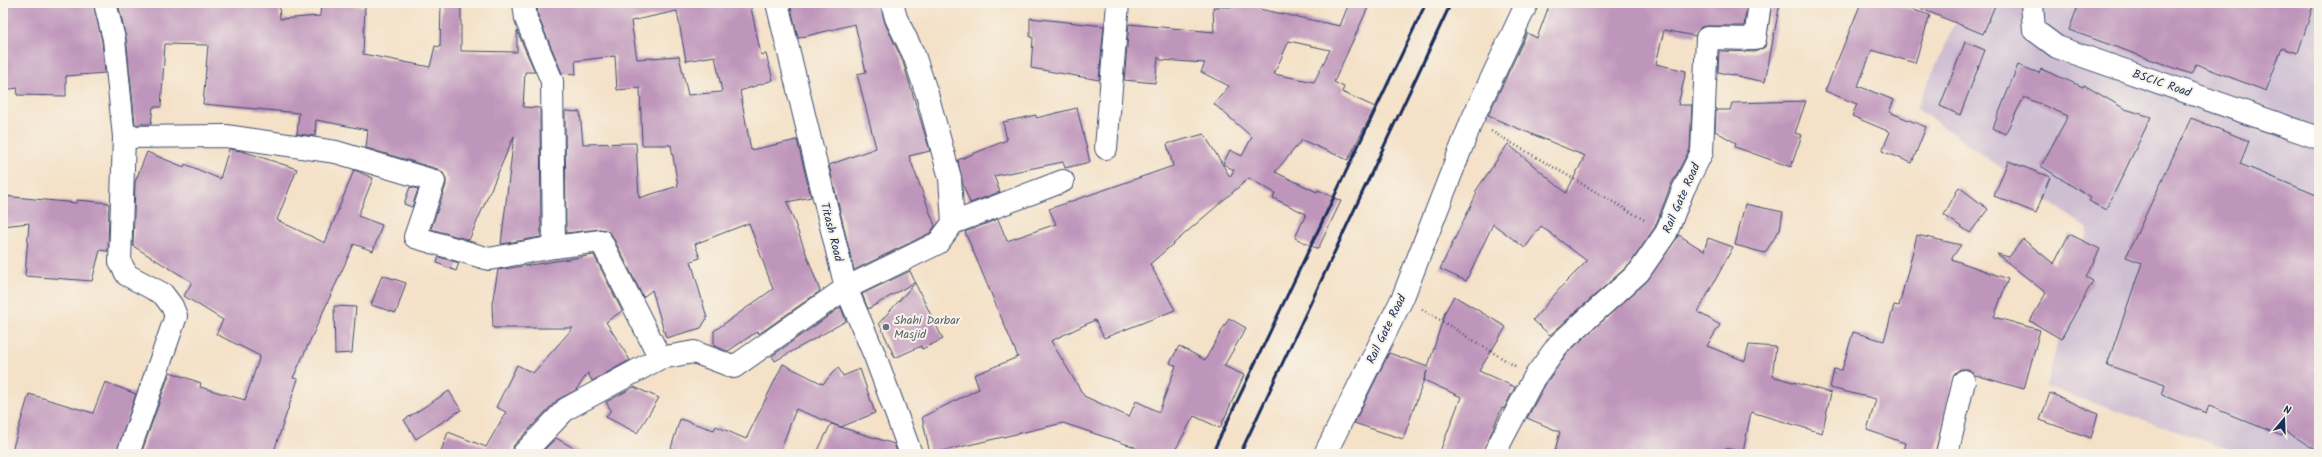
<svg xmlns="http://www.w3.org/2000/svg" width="2322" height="457" font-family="Kalam,sans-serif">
<rect width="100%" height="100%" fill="#f7f3e8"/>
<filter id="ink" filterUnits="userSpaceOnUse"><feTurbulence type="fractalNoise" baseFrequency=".025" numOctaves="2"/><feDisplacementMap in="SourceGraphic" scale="8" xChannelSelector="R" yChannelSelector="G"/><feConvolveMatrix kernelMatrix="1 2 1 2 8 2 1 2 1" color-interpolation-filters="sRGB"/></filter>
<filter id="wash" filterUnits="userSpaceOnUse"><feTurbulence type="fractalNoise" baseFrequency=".012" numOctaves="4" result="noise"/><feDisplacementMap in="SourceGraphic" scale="16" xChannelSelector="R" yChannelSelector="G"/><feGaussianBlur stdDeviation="0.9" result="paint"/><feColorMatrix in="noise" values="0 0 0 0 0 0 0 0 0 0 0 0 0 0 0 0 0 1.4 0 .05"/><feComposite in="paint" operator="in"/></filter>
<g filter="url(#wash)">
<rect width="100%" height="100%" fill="#f4e1c7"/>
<path fill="#cebed2" d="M 1965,3 L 2319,3 L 2319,454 L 2244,454 L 2046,387 L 2088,229 L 1916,108 Z"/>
<g id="blocks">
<g fill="#bf96bb" fill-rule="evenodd">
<path d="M 3,3 L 93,3 L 102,41 L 105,73 L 66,76 L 66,96 L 17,95 L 18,88 L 3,90 Z"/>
<path d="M 118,3 L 279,3 L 280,19 L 320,16 L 321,3 L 365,6 L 363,54 L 430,67 L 435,46 L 440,47 L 441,3 L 461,3 L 461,51 L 517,52 L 517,31 L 535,72 L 525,72 L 523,107 L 540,108 L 541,237 L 501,244 L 514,136 L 469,240 L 431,229 L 446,185 L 446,179 L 443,173 L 438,169 L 366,148 L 368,130 L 316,120 L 315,136 L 297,134 L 299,113 L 203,104 L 208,45 L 165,44 L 161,107 L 153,107 L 151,124 L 135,124 L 126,38 Z"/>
<path d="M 537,3 L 750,3 L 761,55 L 766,54 L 773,80 L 740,91 L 751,150 L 797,140 L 811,197 L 787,202 L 820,291 L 759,334 L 758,331 L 728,351 L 714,346 L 714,331 L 773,289 L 749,223 L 695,244 L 700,258 L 691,261 L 707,318 L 701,328 L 666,338 L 652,290 L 643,297 L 612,235 L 606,230 L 600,229 L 566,233 L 565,111 L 580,112 L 583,144 L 636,143 L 639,198 L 678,186 L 671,145 L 642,145 L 640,88 L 617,90 L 615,56 L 575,61 L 576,74 L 562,73 L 538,16 ZM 677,11 L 686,61 L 715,56 L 722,92 L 688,95 L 679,56 L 637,59 L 631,21 Z"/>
<path d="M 790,3 L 880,3 L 885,23 L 903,62 L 930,151 L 909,156 L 935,226 L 930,233 L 854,270 L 829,165 L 876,148 L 857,74 L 866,72 L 855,24 L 798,38 Z"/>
<path d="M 1349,3 L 1370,3 L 1334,82 L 1344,87 L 1342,92 L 1375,107 L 1348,160 L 1302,140 L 1275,172 L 1317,192 L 1318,190 L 1341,201 L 1318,249 L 1295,238 L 1306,214 L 1273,198 L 1275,193 L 1249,178 L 1150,264 L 1175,310 L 1104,338 L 1095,320 L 1051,341 L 1084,396 L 1129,417 L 1136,401 L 1159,412 L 1176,366 L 1170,363 L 1179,346 L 1205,360 L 1229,318 L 1246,328 L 1224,366 L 1244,375 L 1220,428 L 1194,416 L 1173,454 L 1131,454 L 1135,447 L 1063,423 L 930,454 L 922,417 L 979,389 L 974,375 L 1018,357 L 965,232 L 998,219 L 1007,241 L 1056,224 L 1049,209 L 1173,166 L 1167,144 L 1204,134 L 1230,177 L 1234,170 L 1223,164 L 1230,150 L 1242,156 L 1252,137 L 1214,104 L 1229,86 L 1201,72 L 1205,63 L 1161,60 L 1158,57 L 1155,83 L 1124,80 L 1129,24 L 1214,32 L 1213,7 L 1259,6 L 1259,9 L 1340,26 ZM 1289,41 L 1330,50 L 1314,82 L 1274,74 Z"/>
<path d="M 1550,3 L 1747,3 L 1744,26 L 1707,26 L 1701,27 L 1695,36 L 1664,30 L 1656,64 L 1686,71 L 1678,105 L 1692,105 L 1690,149 L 1671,185 L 1655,227 L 1630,264 L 1550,335 L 1533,320 L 1562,286 L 1587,261 L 1541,226 L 1525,248 L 1493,224 L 1466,281 L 1440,269 L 1477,193 L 1475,192 L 1508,144 L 1566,193 L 1585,156 L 1488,116 L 1527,33 L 1537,38 Z"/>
<path d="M 1772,3 L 1780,3 L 1765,82 L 1718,72 L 1719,51 L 1755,52 L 1765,47 Z"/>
<path d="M 1861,3 L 1889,3 L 1930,15 L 1915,63 L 1872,50 L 1858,86 L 1894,100 L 1889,112 L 1926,127 L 1912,163 L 1882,151 L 1890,132 L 1852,116 L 1857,104 L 1825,91 Z"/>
<path d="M 1907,3 L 1996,3 L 1983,34 Z"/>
<path d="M 2079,3 L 2314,3 L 2298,53 L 2282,48 L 2266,91 L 2196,64 L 2191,74 L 2069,30 Z"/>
<path d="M 1030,18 L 1104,26 L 1099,80 L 1031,68 L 1033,38 L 1030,37 Z"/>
<path d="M 1965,42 L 1985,50 L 1960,115 L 1940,106 Z"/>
<path d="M 2018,65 L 2039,73 L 2041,69 L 2083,87 L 2084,85 L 2125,109 L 2151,117 L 2106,210 L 2089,201 L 2091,198 L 2041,166 L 2068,116 L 2024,97 L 2005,134 L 1993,128 Z"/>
<path d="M 1806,101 L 1795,133 L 1802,135 L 1791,167 L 1735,147 L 1736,143 L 1715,131 L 1716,110 L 1730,110 L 1732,103 Z"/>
<path d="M 1077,108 L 1090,162 L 1065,168 L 1063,162 L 994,176 L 1000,192 L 970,203 L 963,185 L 958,160 L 1007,140 L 1003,122 L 1036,115 L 1036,118 Z"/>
<path d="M 2191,118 L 2249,141 L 2240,164 L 2319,196 L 2319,452 L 2284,430 L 2282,436 L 2209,406 L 2206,413 L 2162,395 L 2165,385 L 2107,365 L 2142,263 L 2126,257 Z"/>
<path d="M 229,149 L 242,151 L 297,169 L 277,220 L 325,243 L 354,170 L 373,178 L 358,216 L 382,225 L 373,251 L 354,244 L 293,378 L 298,379 L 273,454 L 141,454 L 170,372 L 201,383 L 200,387 L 245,400 L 260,356 L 216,334 L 223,320 L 184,296 L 192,282 L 133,246 L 135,182 L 147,152 L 184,167 L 185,164 L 220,179 Z"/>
<path d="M 2008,161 L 2050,177 L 2036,213 L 1994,196 Z"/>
<path d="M 410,187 L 418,189 L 412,207 L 404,204 Z"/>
<path d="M 1959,187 L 1988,209 L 1970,233 L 1944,215 Z"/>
<path d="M 3,196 L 77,203 L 77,200 L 109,203 L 108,251 L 100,250 L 92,281 L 25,276 L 29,223 L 3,226 Z"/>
<path d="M 1745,204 L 1783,212 L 1780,229 L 1765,253 L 1735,245 Z"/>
<path d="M 2069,234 L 2100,249 L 2086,277 L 2093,281 L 2061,339 L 2030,321 L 2046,293 L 1997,254 L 2009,257 L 2023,239 L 2054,264 Z"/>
<path d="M 1679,235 L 1704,251 L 1708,238 L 1733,247 L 1698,312 L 1720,325 L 1707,346 L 1745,361 L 1749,345 L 1776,347 L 1772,376 L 1831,393 L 1822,433 L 1751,412 L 1743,452 L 1725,448 L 1725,454 L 1554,454 L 1560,432 L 1527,418 L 1545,385 L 1567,353 L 1647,281 Z"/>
<path d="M 1917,235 L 1961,245 L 1951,259 L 2008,279 L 1994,317 L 2040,330 L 2024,389 L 1975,375 L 1967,369 L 1960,369 L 1955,373 L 1935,454 L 1902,454 L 1905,443 L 1867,430 L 1876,399 L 1830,388 L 1834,369 L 1842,370 L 1853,332 L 1884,341 L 1894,305 L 1899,306 Z"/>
<path d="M 594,255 L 622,311 L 606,322 L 630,360 L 592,381 L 588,373 L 576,390 L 557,400 L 514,445 L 511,454 L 440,454 L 448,432 L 486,447 L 506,412 L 496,407 L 517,365 L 533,373 L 573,328 L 493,328 L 492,304 L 498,270 Z"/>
<path d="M 439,257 L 459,263 L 456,271 L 437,263 Z"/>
<path d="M 910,271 L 915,282 L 868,309 L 862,294 Z"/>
<path d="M 382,275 L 406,283 L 396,313 L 371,305 Z"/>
<path d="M 915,283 L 943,339 L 922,349 L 921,346 L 895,358 L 879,323 Z"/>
<path d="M 1454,296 L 1506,327 L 1479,371 L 1515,387 L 1504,409 L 1502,408 L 1482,454 L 1439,454 L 1461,397 L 1424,380 L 1427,371 L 1403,439 L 1354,423 L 1389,353 L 1428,367 L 1445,312 Z"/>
<path d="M 334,306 L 356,307 L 352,353 L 335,354 Z"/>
<path d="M 841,307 L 846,321 L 775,361 L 772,356 Z"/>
<path d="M 783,364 L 823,384 L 838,367 L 843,376 L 860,369 L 875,413 L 841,427 L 796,409 L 779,454 L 689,454 L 671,448 L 680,419 L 714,430 L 716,426 L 746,439 Z"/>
<path d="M 105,382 L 136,394 L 116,454 L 11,454 L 29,394 L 93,413 Z"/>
<path d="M 634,387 L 659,398 L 637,433 L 606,417 L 611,410 L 606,402 Z"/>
<path d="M 449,391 L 461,410 L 416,439 L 404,420 Z"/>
<path d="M 2050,393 L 2098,414 L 2091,438 L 2040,420 Z"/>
<path d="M 831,424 L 894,444 L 898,454 L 816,454 Z"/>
<path d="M 556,438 L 584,454 L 540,454 Z"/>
</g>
</g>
</g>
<g filter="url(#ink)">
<use href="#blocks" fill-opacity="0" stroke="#3c4a6e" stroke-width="1"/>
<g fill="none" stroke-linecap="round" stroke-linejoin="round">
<g stroke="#3c4a6e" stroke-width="24">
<g id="minor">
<path d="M 105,3 L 114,39 L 124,137 L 120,262 L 127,275 L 163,294 L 172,306 L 176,316 L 128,454"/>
<path d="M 524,3 L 526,19 L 552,81 L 554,247"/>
<path d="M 777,3 L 846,288 L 875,356 L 911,454"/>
<path d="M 892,3 L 896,18 L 914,55 L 927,94 L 950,178 L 953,223"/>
<path d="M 2032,3 L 2034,30 L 2057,47 L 2319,138"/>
<path d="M 124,137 L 226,136 L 336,152 L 434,181 L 415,237 L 489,259 L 554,247 L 601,241 L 660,358"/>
<path d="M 1106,148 L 1118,3"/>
<path d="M 523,454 L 566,409 L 660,358 L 694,352 L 734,367 L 846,288 L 938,243 L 953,223 L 1063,181"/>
<path d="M 1325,454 L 1403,297 L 1472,120 L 1527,3"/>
<path d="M 1494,454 L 1534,378 L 1558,345 L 1639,272 L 1666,233 L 1683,190 L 1702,152 L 1707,38 L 1755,39 L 1760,3"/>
<path d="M 1947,454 L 1964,381"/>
</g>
</g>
<g stroke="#3c4a6e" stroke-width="2.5" stroke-dasharray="1 3" stroke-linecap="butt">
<path d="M 1491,131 L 1646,221"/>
<path d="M 1422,309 L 1515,366"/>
</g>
<use href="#minor" stroke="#fff" stroke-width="22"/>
<g stroke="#1b2f5e" stroke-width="3">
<path d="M 1212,454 L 1426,3"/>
<path d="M 1240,454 L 1451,3"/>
</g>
</g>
</g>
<circle fill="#6b7280" stroke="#f7f3e8" stroke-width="1.5" cx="886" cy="327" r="4"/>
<g text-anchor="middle" stroke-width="4" stroke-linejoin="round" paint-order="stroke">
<g font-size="12" fill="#1b2f5e" stroke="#f7f3e8">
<text transform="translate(2162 83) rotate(19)" y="4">BSCIC Road</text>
<text transform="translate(1681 198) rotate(-66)" y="4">Rail Gate Road</text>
<text transform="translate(832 232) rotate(76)" y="4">Titash Road</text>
<text transform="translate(1386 329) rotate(-64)" y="4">Rail Gate Road</text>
</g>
<g font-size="12" fill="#5b616d" stroke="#f7f3e8" text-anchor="start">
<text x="894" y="324">Shahi Darbar<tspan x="894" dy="14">Masjid</tspan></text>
</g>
</g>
<rect width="2322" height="457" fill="none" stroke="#f7f3e8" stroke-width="16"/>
<g transform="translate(2284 419) rotate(19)" stroke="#f7f3e8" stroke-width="3" paint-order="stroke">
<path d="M0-3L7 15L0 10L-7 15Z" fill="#1b2f5e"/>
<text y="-6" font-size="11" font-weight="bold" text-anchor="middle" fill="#1b2f5e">N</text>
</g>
</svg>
